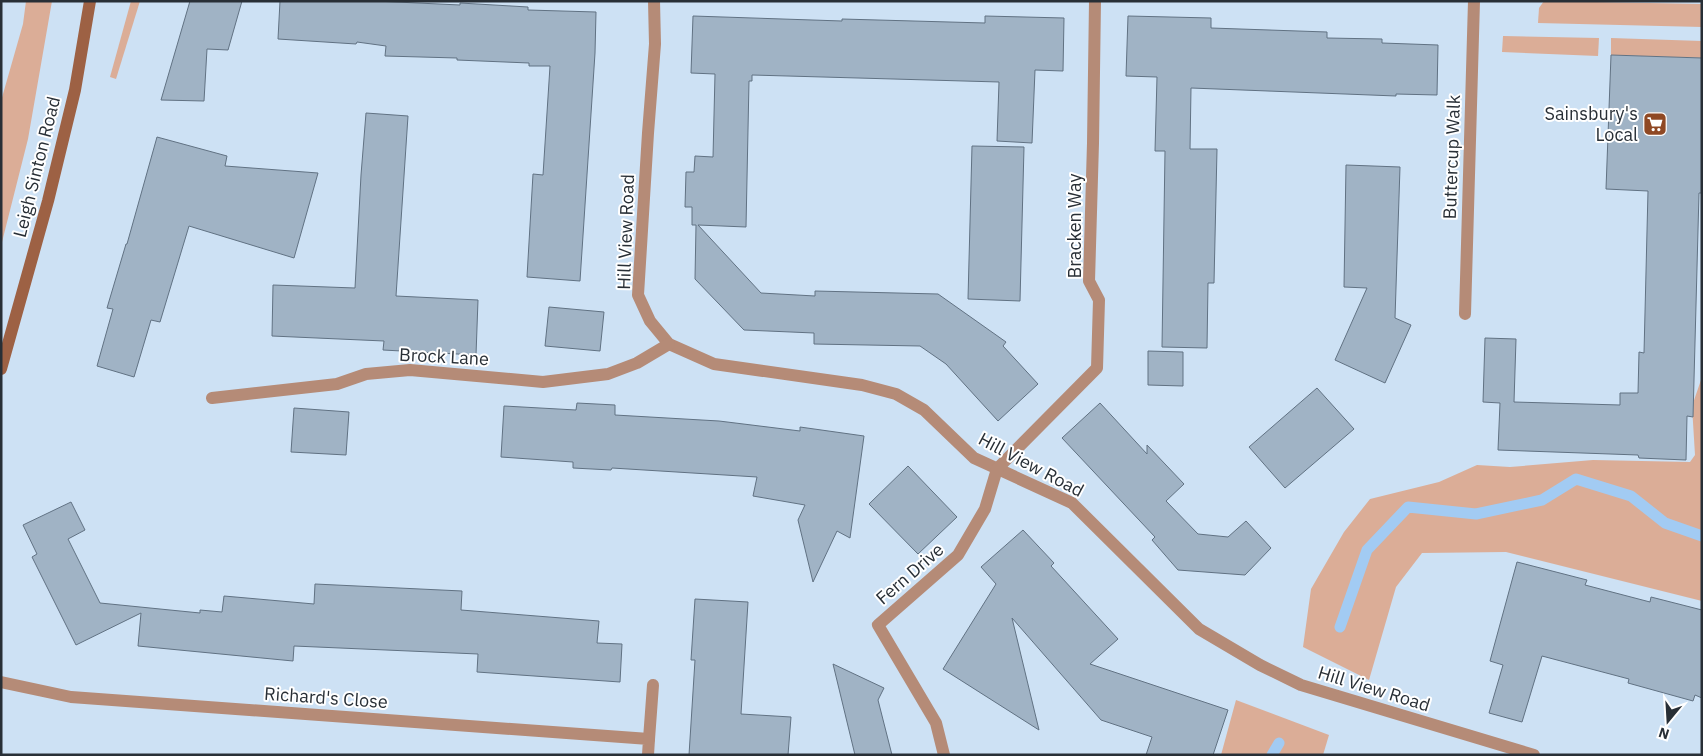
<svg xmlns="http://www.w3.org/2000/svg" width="1703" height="756" font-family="'IBM Plex Sans',sans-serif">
<rect width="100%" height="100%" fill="#cde1f4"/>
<g fill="#dbad97">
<path d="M 26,1 L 52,1 L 28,139 L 1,246 L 1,101 L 23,24 Z"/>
<path d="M 131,1 L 140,1 L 116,79 L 110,77 Z"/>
<path d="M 1544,1 L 1702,4 L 1702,27 L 1538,23 L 1539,8 Z"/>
<path d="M 1503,36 L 1599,38 L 1598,56 L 1502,52 Z"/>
<path d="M 1611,38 L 1702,41 L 1702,58 L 1611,55 Z"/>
<path d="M 1702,366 L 1702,601 L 1506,552 L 1422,553 L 1396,587 L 1369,680 L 1303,647 L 1311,589 L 1344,532 L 1370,499 L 1439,482 L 1477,465 L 1510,467 L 1593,460 L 1690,462 L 1695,455 L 1692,406 L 1701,380 Z"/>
<path d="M 1236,700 L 1329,735 L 1323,755 L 1221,755 Z"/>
</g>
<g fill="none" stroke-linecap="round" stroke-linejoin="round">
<g stroke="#a2cbf3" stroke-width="11">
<path d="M 1340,627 L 1367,550 L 1408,507 L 1476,514 L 1542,500 L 1576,479 L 1631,496 L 1665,523 L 1702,536"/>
<path d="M 1272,755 L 1279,743"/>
</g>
</g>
<g fill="#a0b3c5" stroke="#617283">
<path d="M 190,1 L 242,1 L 228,50 L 207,49 L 204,101 L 161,100 Z"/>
<path d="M 280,1 L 375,1 L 460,5 L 460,3 L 528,7 L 528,10 L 596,12 L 595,53 L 580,281 L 527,277 L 533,174 L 543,175 L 550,66 L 529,66 L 529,63 L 457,60 L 457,58 L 385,56 L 386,46 L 357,42 L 356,44 L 278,39 Z"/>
<path d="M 693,16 L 842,21 L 842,19 L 985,23 L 985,16 L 1064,18 L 1063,71 L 1035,70 L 1032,143 L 997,141 L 999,82 L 752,75 L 752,81 L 749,81 L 746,227 L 698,225 L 761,293 L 815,296 L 815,291 L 938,294 L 1006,342 L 1003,346 L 1038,384 L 998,421 L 946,364 L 920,346 L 814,344 L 814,333 L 744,330 L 695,279 L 696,225 L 692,225 L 692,207 L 685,207 L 686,172 L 694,172 L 695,156 L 713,157 L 715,74 L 691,73 Z"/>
<path d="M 1128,16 L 1211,18 L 1211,28 L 1327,32 L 1327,38 L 1382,39 L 1382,43 L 1438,45 L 1437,95 L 1396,94 L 1396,96 L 1191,88 L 1190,149 L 1217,149 L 1214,283 L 1208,283 L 1207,348 L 1162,347 L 1165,151 L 1155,151 L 1157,77 L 1126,76 Z"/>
<path d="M 1611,55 L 1702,58 L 1702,193 L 1699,193 L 1693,417 L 1687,416 L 1686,460 L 1639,458 L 1638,455 L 1498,450 L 1500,403 L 1483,402 L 1485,338 L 1516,339 L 1514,402 L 1620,405 L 1620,393 L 1638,393 L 1639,352 L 1644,353 L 1648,191 L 1606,189 Z"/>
<path d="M 366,113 L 408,116 L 396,296 L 478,300 L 476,355 L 383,350 L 384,341 L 272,336 L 273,285 L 355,288 L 361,175 Z"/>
<path d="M 157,137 L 227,156 L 225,166 L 318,173 L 294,258 L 189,226 L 160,322 L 151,320 L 134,377 L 97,366 L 113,309 L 107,308 L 126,244 L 127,244 Z"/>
<path d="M 972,146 L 1024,147 L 1020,301 L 968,299 Z"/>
<path d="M 1346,165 L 1400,167 L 1395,318 L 1411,325 L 1385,383 L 1335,360 L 1367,288 L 1344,287 Z"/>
<path d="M 549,307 L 604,312 L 600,351 L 545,346 Z"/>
<path d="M 1148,351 L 1183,352 L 1183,386 L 1148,385 Z"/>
<path d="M 1317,388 L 1354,429 L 1285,488 L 1249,447 Z"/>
<path d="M 577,403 L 615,405 L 615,415 L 719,421 L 800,431 L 800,427 L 864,436 L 850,538 L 837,531 L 813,582 L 798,520 L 805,505 L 753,496 L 757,477 L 612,468 L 611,470 L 573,468 L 573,462 L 501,457 L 504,406 L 576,410 Z"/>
<path d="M 1100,403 L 1147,454 L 1147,445 L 1184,484 L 1166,501 L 1198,534 L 1228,537 L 1246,521 L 1271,548 L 1245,575 L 1178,570 L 1152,540 L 1155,537 L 1062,438 Z"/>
<path d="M 294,408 L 349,412 L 346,455 L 291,452 Z"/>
<path d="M 908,466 L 957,517 L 918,554 L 869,504 Z"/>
<path d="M 71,502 L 85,530 L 68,539 L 100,603 L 200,613 L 200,610 L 222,612 L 224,596 L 314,604 L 315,584 L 462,591 L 461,610 L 599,621 L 597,643 L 622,644 L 620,682 L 477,672 L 478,654 L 294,646 L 293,661 L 138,646 L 141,613 L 76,645 L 32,557 L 37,554 L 23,525 Z"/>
<path d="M 1023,530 L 1054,563 L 1051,566 L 1118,639 L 1090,664 L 1228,710 L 1213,755 L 1146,755 L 1152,737 L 1101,720 L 1012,618 L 1039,730 L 943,669 L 996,584 L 981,567 Z"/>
<path d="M 1517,562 L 1587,580 L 1585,585 L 1650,602 L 1651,597 L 1702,610 L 1702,698 L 1695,695 L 1693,701 L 1628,683 L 1629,679 L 1542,656 L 1522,722 L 1489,713 L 1503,665 L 1490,661 Z"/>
<path d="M 695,599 L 748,602 L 741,714 L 791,717 L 788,755 L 689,755 L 695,660 L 691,660 Z"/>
<path d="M 833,664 L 884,688 L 878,700 L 892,755 L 855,755 Z"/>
</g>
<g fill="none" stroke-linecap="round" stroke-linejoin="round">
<g stroke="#b58b77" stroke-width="12">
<path d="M 654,1 L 655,44 L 648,133 L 638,295 L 650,321 L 669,344 L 714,364 L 862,385 L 896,394 L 924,410 L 974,458 L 1072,503 L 1199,629 L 1260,665 L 1301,685 L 1534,755"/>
<path d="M 1465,314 L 1474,1"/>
<path d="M 212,398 L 337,384 L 366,374 L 410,370 L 543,382 L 608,374 L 637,363 L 669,344"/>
<path d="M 1,682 L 71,697 L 649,739 L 648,755"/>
<path d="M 649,739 L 653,685"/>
<path d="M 944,755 L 936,723 L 878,625 L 958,555 L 985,509 L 997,469 L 1097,368 L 1099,300 L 1089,281 L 1093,143 L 1095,1"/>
</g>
<path stroke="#9d6144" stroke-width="12" d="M 1,369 L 48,201 L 75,90 L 90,1"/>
</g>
<defs>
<g id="supermarket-square" transform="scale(1.25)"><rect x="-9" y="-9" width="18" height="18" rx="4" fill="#8f4823" stroke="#fff"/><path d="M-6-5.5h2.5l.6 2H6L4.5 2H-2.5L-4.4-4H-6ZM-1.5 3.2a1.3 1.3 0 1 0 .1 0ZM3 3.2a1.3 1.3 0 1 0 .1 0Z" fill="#fff"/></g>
</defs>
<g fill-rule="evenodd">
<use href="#supermarket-square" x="1655" y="124"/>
</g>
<g text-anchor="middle" stroke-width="4" stroke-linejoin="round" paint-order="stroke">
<g font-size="18" fill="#282f36" stroke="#fff" text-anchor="end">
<text x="1638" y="120">Sainsbury's<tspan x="1638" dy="21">Local</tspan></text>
</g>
<g font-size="18" fill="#282f36" stroke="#fff">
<text transform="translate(1452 157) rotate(-88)" y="6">Buttercup Walk</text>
<text transform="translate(37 167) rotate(-76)" y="6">Leigh Sinton Road</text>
<text transform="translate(1075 226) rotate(-90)" y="6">Bracken Way</text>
<text transform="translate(626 232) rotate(-88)" y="6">Hill View Road</text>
<text transform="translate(444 357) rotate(3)" y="6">Brock Lane</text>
<text transform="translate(1031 465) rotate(28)" y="6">Hill View Road</text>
<text transform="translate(910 574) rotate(-41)" y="6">Fern Drive</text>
<text transform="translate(1374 689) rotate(17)" y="6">Hill View Road</text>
<text transform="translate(326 698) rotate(4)" y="6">Richard's Close</text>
</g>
</g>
<rect width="1703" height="756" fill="none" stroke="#282f36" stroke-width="5"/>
<g transform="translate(1668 721) rotate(198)" stroke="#ffffff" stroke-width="4" paint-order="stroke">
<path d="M0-4L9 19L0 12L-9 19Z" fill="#282f36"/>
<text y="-8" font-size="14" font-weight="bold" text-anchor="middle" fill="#282f36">N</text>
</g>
</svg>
